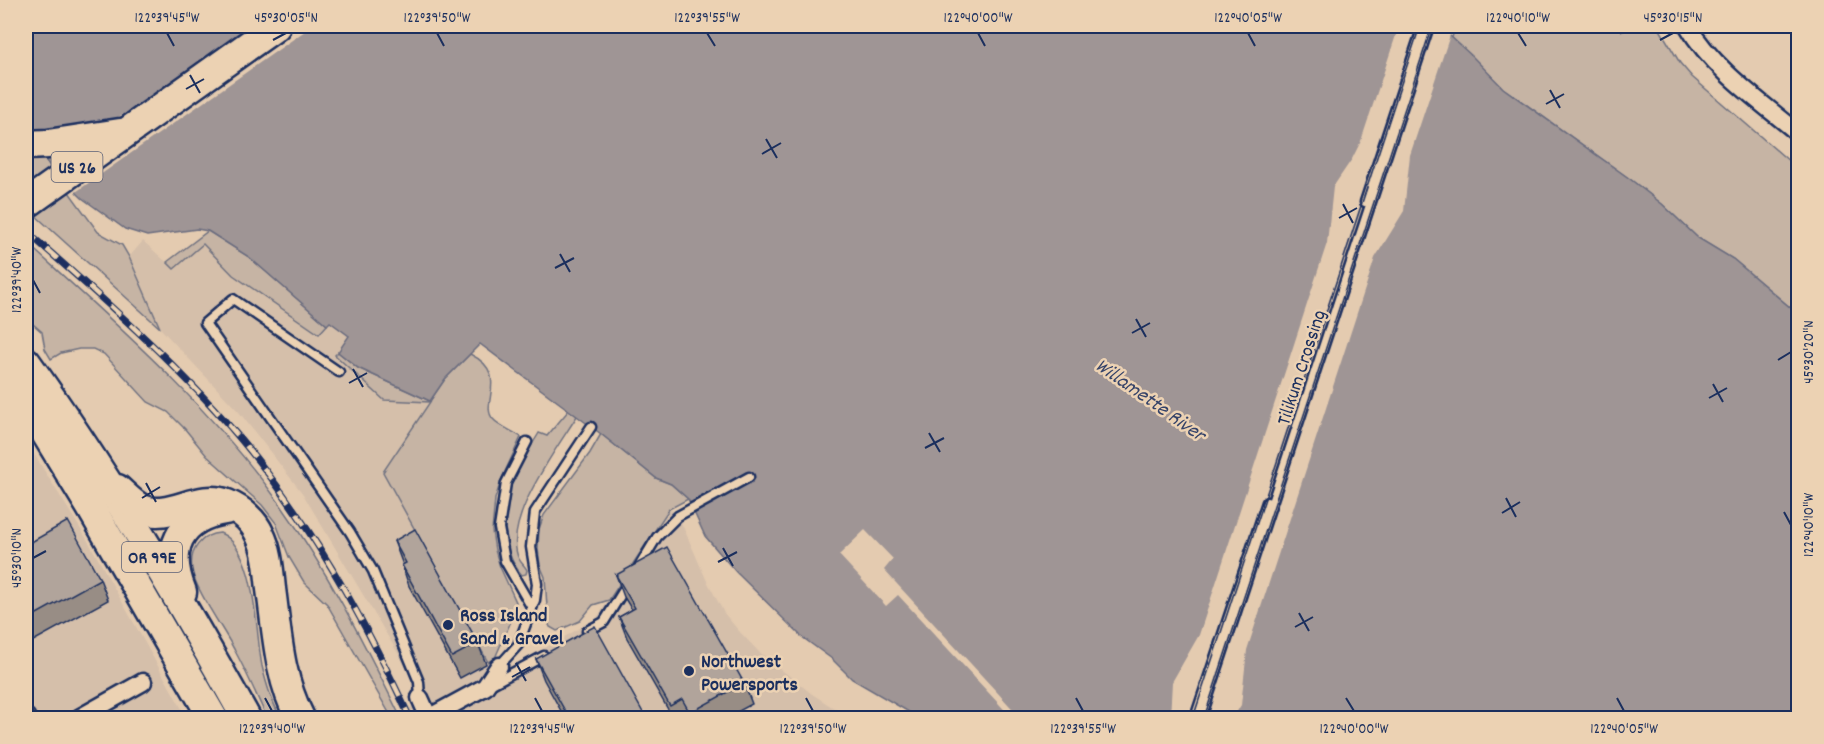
<svg xmlns="http://www.w3.org/2000/svg" width="1824" height="744" font-family="Dekko,sans-serif">
<rect width="100%" height="100%" fill="#e4cbb0"/>
<filter id="ink" filterUnits="userSpaceOnUse"><feTurbulence type="fractalNoise" baseFrequency=".0167" numOctaves="2"/><feDisplacementMap in="SourceGraphic" scale="12" xChannelSelector="R" yChannelSelector="G"/><feConvolveMatrix kernelMatrix="1 2 1 2 8 2 1 2 1" color-interpolation-filters="sRGB"/></filter>
<g filter="url(#ink)">
<g fill="#d5bfaa">
<path d="M 143,241 L 174,269 L 203,243 L 233,275 L 319,334 L 330,321 L 391,370 L 374,392 L 430,401 L 488,662 L 495,658 L 503,672 L 596,619 L 669,509 L 677,513 L 706,579 L 724,613 L 738,630 L 759,652 L 812,694 L 843,714 L 846,718 L 391,718 L 423,701 L 399,655 L 303,494 L 239,412 L 160,328 L 129,257 Z"/>
<path d="M 26,441 L 88,541 L 187,718 L 26,718 Z"/>
</g>
<g fill="#c6b4a4" stroke="#707281" stroke-width="1.5">
<path d="M 1455,26 L 1620,26 L 1622,31 L 1639,26 L 1658,26 L 1680,63 L 1692,77 L 1798,169 L 1798,314 L 1733,259 L 1698,238 L 1662,204 L 1630,179 L 1503,88 L 1452,38 Z"/>
<path d="M 26,133 L 98,232 L 122,245 L 129,257 L 160,328 L 26,207 Z"/>
<path d="M 208,231 L 249,257 L 327,325 L 319,334 L 233,275 L 203,244 L 174,269 L 167,262 Z"/>
<path d="M 26,242 C 116,324 208,404 280,504 C 327,570 363,641 399,714 L 392,718 L 327,604 L 304,582 L 289,557 L 276,523 L 262,505 L 207,456 L 185,429 L 168,412 L 148,402 L 104,354 L 93,349 L 79,349 L 61,353 L 51,359 L 45,349 L 42,332 L 26,318 Z"/>
<path d="M 338,352 L 358,368 L 430,401 L 445,379 L 470,354 C 511,374 479,404 493,419 C 499,426 513,431 521,437 L 502,478 L 495,499 L 492,531 L 495,550 L 500,567 L 516,602 L 515,612 L 495,658 L 488,662 L 383,472 L 430,402 L 384,400 L 335,355 Z"/>
<path d="M 569,410 L 577,416 C 558,447 501,522 519,559 C 521,563 525,566 527,570 L 526,574 L 522,575 C 500,550 503,513 512,482 C 516,467 531,447 539,433 L 547,436 Z"/>
<path d="M 601,434 L 656,478 L 671,484 L 688,499 L 669,509 L 609,600 L 593,605 L 580,621 L 557,631 L 550,627 L 548,622 L 545,577 L 540,565 L 538,549 L 539,529 L 544,515 L 590,453 Z"/>
<path d="M 220,533 C 257,548 255,631 262,666 C 266,683 272,703 281,718 L 267,718 C 257,696 247,673 235,651 C 225,631 194,588 192,569 C 189,551 201,534 220,533 Z"/>
</g>
<path fill="#9f9595" stroke="#6a6c7f" stroke-width="1.5" d="M 26,26 L 1439,26 L 1472,56 L 1503,88 L 1630,179 L 1662,204 L 1698,238 L 1733,259 L 1798,314 L 1798,718 L 926,718 L 914,715 L 852,679 L 832,659 L 802,637 L 736,572 L 705,536 L 688,499 L 671,484 L 656,478 L 601,434 L 480,344 L 445,379 L 430,401 L 358,368 L 338,352 L 349,336 L 330,322 L 327,325 L 249,257 L 208,231 L 197,229 L 147,236 L 125,229 L 82,198 L 49,165 L 26,133 Z"/>
<g fill="#e4cbb0">
<path d="M 250,26 L 312,26 L 73,194 L 48,168 L 109,122 L 132,109 Z"/>
<path d="M 1399,26 L 1443,26 L 1451,32 L 1410,155 L 1404,211 L 1375,258 L 1247,650 L 1241,705 L 1233,718 L 1170,718 L 1172,682 L 1199,635 L 1327,243 L 1333,187 L 1352,159 L 1361,141 Z"/>
<path d="M 865,530 L 893,559 L 884,570 L 1021,718 L 1012,718 L 898,595 L 886,606 L 839,555 Z"/>
</g>
<g fill="none" stroke-linecap="round" stroke-linejoin="round">
<g stroke="#1b2f5e" stroke-width="13">
<g id="service">
<path d="M 1365,202 L 1423,26"/>
<path d="M 339,372 L 233,299 L 205,323 L 350,532 L 373,571 L 419,682 L 420,698"/>
<path d="M 527,442 L 506,483 L 499,528 L 505,561 L 532,608"/>
<path d="M 637,570 L 657,537 L 678,516 L 749,477"/>
<path d="M 587,631 L 604,622 L 628,583"/>
<path d="M 499,666 L 518,645 L 535,600 L 537,584 L 531,547 L 535,512 L 591,427"/>
<path d="M 490,685 L 544,656"/>
<path d="M 1195,718 L 1267,502"/>
<path d="M 1201,718 L 1429,26"/>
</g>
</g>
<g stroke="#1b2f5e" stroke-width="21">
<g id="minor">
<path d="M 1688,26 C 1712,68 1761,102 1798,133"/>
<path d="M 420,698 L 429,718"/>
<path d="M 26,717 L 27,718"/>
<path d="M 79,718 L 143,682"/>
<path d="M 428,718 L 485,687 L 499,666"/>
</g>
</g>
<g stroke="#1b2f5e" stroke-width="33">
<g id="trunk">
<path d="M 26,145 L 48,144 L 120,133"/>
<path d="M 26,204 L 276,26"/>
<path d="M 26,362 C 107,475 178,596 246,718"/>
<path d="M 26,401 L 90,506 L 213,718"/>
<path d="M 117,489 C 125,496 133,505 142,509 C 170,521 198,492 227,504 C 241,510 254,521 260,535 C 268,551 269,571 271,589 C 277,633 279,678 300,718"/>
<path d="M 182,592 C 165,550 177,518 225,510"/>
</g>
</g>
<use href="#service" stroke="#ecd2b3" stroke-width="8"/>
<use href="#minor" stroke="#ecd2b3" stroke-width="16"/>
<use href="#trunk" stroke="#ecd2b3" stroke-width="28"/>
<g stroke="#1b2f5e" stroke-width="1.5">
<path d="M 1193,718 L 1420,26"/>
<path d="M 1204,718 L 1432,26"/>
</g>
<g stroke="#1b2f5e" stroke-width="7">
<path id="rail" d="M 26,231 C 111,306 197,380 266,471 C 325,548 370,632 410,718"/>
</g>
<use href="#rail" stroke="#ecd2b3" stroke-width="4.5" stroke-dasharray="14" stroke-linecap="butt"/>
</g>
<g fill="#988d85" stroke="#1b2f5e" stroke-width="1.5">
<path d="M 394,541 L 478,643 L 486,664 L 460,678 L 409,586 L 402,565 L 403,565 Z"/>
<path d="M 26,545 L 100,579 L 108,600 L 26,645 Z"/>
<path d="M 616,575 L 744,683 L 752,704 L 726,718 L 673,718 L 627,638 L 619,617 L 632,610 L 624,597 Z"/>
<path d="M 536,659 L 646,718 L 565,718 L 544,680 Z"/>
</g>
<g fill="#b1a49b" stroke="#1b2f5e" stroke-width="1.5">
<path d="M 68,521 L 100,579 L 26,620 L 26,545 Z"/>
<path d="M 415,529 L 478,643 L 452,657 L 402,565 L 406,563 L 394,541 Z"/>
<path d="M 667,547 L 744,683 L 690,713 L 682,699 L 670,706 L 619,617 L 635,608 L 616,575 Z"/>
<path d="M 595,626 L 646,718 L 569,718 L 536,659 Z"/>
<path d="M 90,713 L 93,718 L 79,718 Z"/>
</g>
</g>
<path fill="none" stroke="#1b2f5e" stroke-width="2" d="M 167,33 L 174,46M 437,33 L 444,46M 707,33 L 715,46M 978,33 L 985,46M 1248,33 L 1255,46M 1518,33 L 1526,46M 273,40 L 286,33M 1660,40 L 1673,33M 190,75 L 200,93M 186,89 L 204,79M 1550,90 L 1560,108M 1546,104 L 1564,94M 766,139 L 777,158M 762,154 L 781,143M 1343,204 L 1353,223M 1339,218 L 1357,208M 560,254 L 570,272M 555,268 L 574,258M 33,280 L 40,293M 1136,319 L 1146,337M 1132,333 L 1150,323M 1778,360 L 1791,352M 353,369 L 363,387M 349,383 L 367,373M 1713,384 L 1723,402M 1709,398 L 1727,388M 929,433 L 940,452M 925,448 L 944,438M 146,483 L 156,502M 142,498 L 160,487M 1506,498 L 1516,517M 1784,512 L 1791,525M 1502,513 L 1520,502M 723,548 L 733,566M 33,558 L 46,551M 718,562 L 737,552M 1299,613 L 1309,631M 1295,627 L 1313,617M 516,663 L 526,681M 512,677 L 530,667M 265,698 L 272,711M 535,698 L 542,711M 806,698 L 813,711M 1076,698 L 1083,711M 1346,698 L 1354,711M 1617,698 L 1624,711"/>
<g fill="#1b2f5e" stroke="#ecd2b3" stroke-width="2">
<circle cx="448" cy="625" r="6"/>
<circle cx="689" cy="671" r="6"/>
</g>
<g text-anchor="middle" stroke-width="5" stroke-linejoin="round" paint-order="stroke">
<g fill="#ecd2b3" stroke="#5a6078" stroke-width="1.5">
<rect x="51.5" y="152" width="51" height="30" rx="4.5"/>
<rect x="122" y="542" width="60" height="30" rx="4.5"/>
</g>
<g font-size="18" font-weight="bold" fill="#1b2f5e">
<text x="77" y="173">US 26</text>
<text x="152" y="563">OR 99E</text>
</g>
<g font-size="20" fill="#1b2f5e" stroke="#ecd2b3">
<text transform="translate(1300 367) rotate(-72)" y="7">Tilikum Crossing</text>
</g>
<g font-size="20" font-weight="bold" fill="#1b2f5e" stroke="#ecd2b3" text-anchor="start">
<text x="460" y="621">Ross Island<tspan x="460" dy="23">Sand &amp; Gravel</tspan></text>
<text x="701" y="667">Northwest<tspan x="701" dy="23">Powersports</tspan></text>
</g>
<g font-size="21" font-style="italic" fill="#354369" stroke="#ecd2b3">
<text transform="translate(1151 399) rotate(35)" y="7">Willamette River</text>
</g>
</g>
<rect width="1824" height="744" fill="none" stroke="#ecd2b3" stroke-width="66"/>
<rect x="33" y="33" width="1758" height="678" fill="none" stroke="#1b2f5e" stroke-width="2"/>
<g font-size="15" text-anchor="middle" fill="#1b2f5e">
<text x="167" y="22">122°39'45"W</text>
<text x="286" y="22">45°30'05"N</text>
<text x="437" y="22">122°39'50"W</text>
<text x="707" y="22">122°39'55"W</text>
<text x="978" y="22">122°40'00"W</text>
<text x="1248" y="22">122°40'05"W</text>
<text x="1518" y="22">122°40'10"W</text>
<text x="1673" y="22">45°30'15"N</text>
<text transform="translate(16 280) rotate(-90)" y="5">122°39'40"W</text>
<text transform="translate(1808 352) rotate(-90)" y="5">45°30'20"N</text>
<text transform="translate(1808 525) rotate(-90)" y="5">122°40'10"W</text>
<text transform="translate(16 558) rotate(-90)" y="5">45°30'10"N</text>
<text x="272" y="733">122°39'40"W</text>
<text x="542" y="733">122°39'45"W</text>
<text x="813" y="733">122°39'50"W</text>
<text x="1083" y="733">122°39'55"W</text>
<text x="1354" y="733">122°40'00"W</text>
<text x="1624" y="733">122°40'05"W</text>
</g>
</svg>
